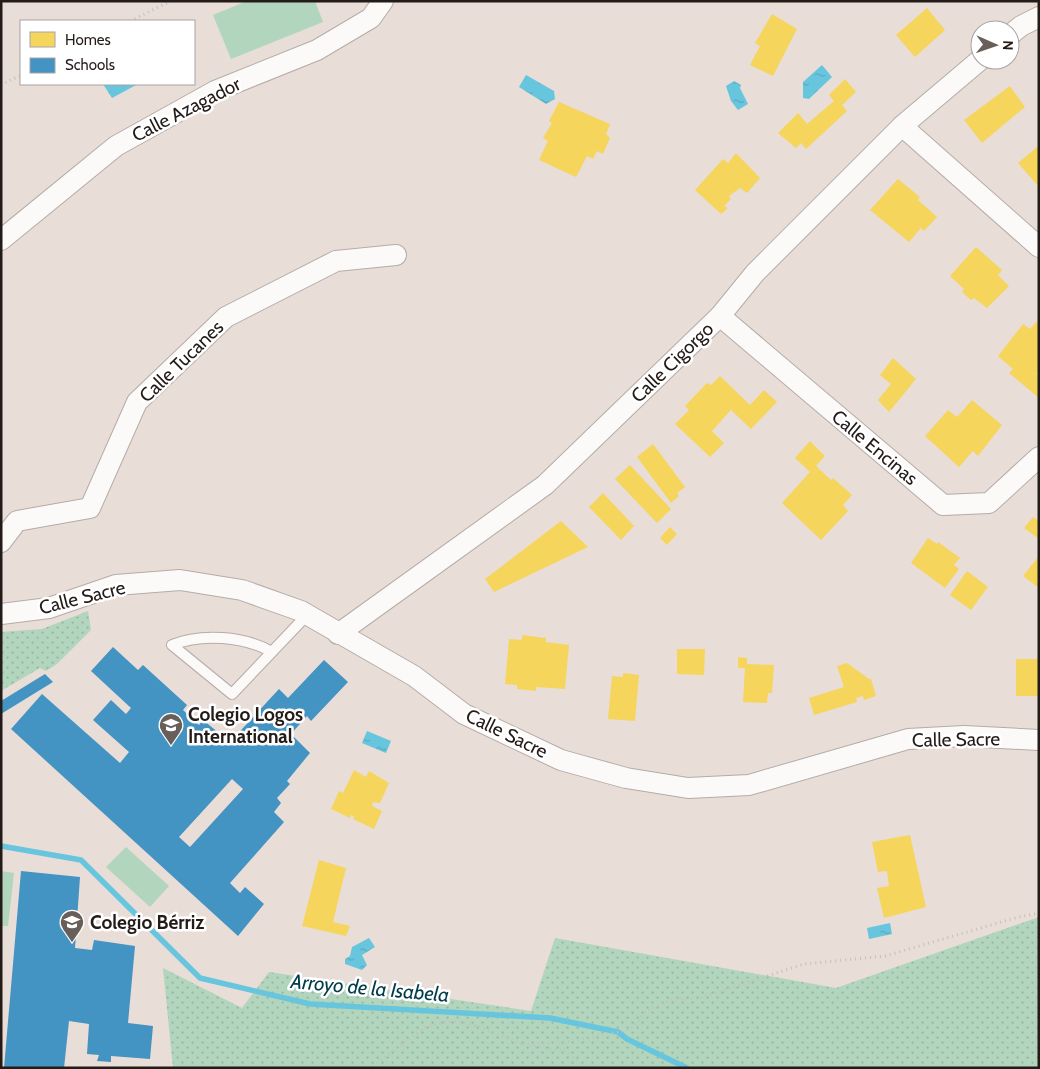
<svg xmlns="http://www.w3.org/2000/svg" width="1040" height="1069" font-family="Cabin,sans-serif">
<defs>
<pattern id="green-dots" width="8" height="8" patternUnits="userSpaceOnUse" patternTransform="scale(1.25)"><rect width="8" height="8" fill="#b2d5bd"/><path d="M2 2h.1M6 6h.1" fill="none" stroke="#99b6a2" stroke-width="1.8" stroke-linecap="round"/></pattern>
<pattern id="water-ripples" width="26" height="14" patternUnits="userSpaceOnUse" patternTransform="scale(1.25)"><rect width="26" height="14" fill="#67c5dd"/><path d="M2 4q2-2 4 0t4 0M15 11q2-2 4 0t4 0" fill="none" stroke="#59a9bd"/></pattern>
</defs>
<rect width="100%" height="100%" fill="#e8ddd7"/>
<g fill="url(#green-dots)">
<path d="M 88,611 L 91,630 L 57,664 L 46,671 L 40,668 L 1,691 L 1,632 L 42,629 Z"/>
<path d="M 1039,917 L 1039,1068 L 173,1068 L 163,968 L 242,1008 L 269,972 L 531,1011 L 555,938 L 836,988 Z"/>
</g>
<g fill="#b2d5bd">
<path d="M 247,1 L 315,1 L 323,22 L 231,59 L 213,15 Z"/>
<path d="M 126,847 L 169,886 L 150,907 L 106,867 Z"/>
<path d="M 1,871 L 14,873 L 8,926 L 1,926 Z"/>
</g>
<g fill="url(#water-ripples)">
<path d="M 822,65 L 832,77 L 809,99 L 803,98 L 803,82 Z"/>
<path d="M 526,75 L 554,91 L 555,99 L 546,104 L 519,87 Z"/>
<path d="M 734,81 L 741,85 L 740,88 L 748,104 L 738,110 L 731,101 L 726,86 Z"/>
<path d="M 103,84 L 138,84 L 112,98 Z"/>
<path d="M 367,731 L 391,741 L 386,753 L 362,743 Z"/>
<path d="M 890,923 L 892,934 L 869,939 L 867,928 Z"/>
<path d="M 369,938 L 375,947 L 362,955 L 367,965 L 362,970 L 345,964 L 345,959 L 350,956 L 352,947 Z"/>
</g>
<g fill="#f6d55c">
<path d="M 927,8 L 945,30 L 915,57 L 896,35 Z"/>
<path d="M 772,14 L 797,29 L 773,76 L 750,65 L 760,46 L 755,43 Z"/>
<path d="M 845,79 L 856,92 L 842,105 L 847,111 L 806,149 L 801,143 L 796,148 L 778,133 L 798,113 L 807,124 L 834,101 L 829,95 Z"/>
<path d="M 1010,86 L 1025,107 L 982,143 L 964,120 Z"/>
<path d="M 559,102 L 610,124 L 606,134 L 610,138 L 603,154 L 597,151 L 593,159 L 587,156 L 576,177 L 539,160 L 548,141 L 543,138 L 552,123 L 549,121 Z"/>
<path d="M 1037,147 L 1039,149 L 1039,187 L 1018,163 Z"/>
<path d="M 736,153 L 760,178 L 747,193 L 740,188 L 729,196 L 731,199 L 724,206 L 728,208 L 721,214 L 695,190 L 723,159 L 728,163 Z"/>
<path d="M 898,179 L 920,197 L 918,200 L 937,217 L 924,231 L 921,228 L 909,242 L 870,210 Z"/>
<path d="M 976,247 L 1002,270 L 998,275 L 1009,286 L 987,308 L 974,298 L 971,300 L 962,292 L 964,289 L 950,276 Z"/>
<path d="M 1036,322 L 1039,324 L 1039,371 L 1036,374 L 1039,376 L 1039,398 L 1009,373 L 1013,369 L 998,356 L 1023,324 L 1030,329 Z"/>
<path d="M 893,358 L 916,379 L 889,412 L 878,400 L 891,384 L 880,375 Z"/>
<path d="M 720,376 L 750,405 L 764,390 L 777,402 L 751,429 L 731,410 L 712,431 L 724,443 L 710,457 L 675,424 L 689,410 L 685,406 L 707,383 L 711,385 Z"/>
<path d="M 972,400 L 1002,425 L 978,456 L 973,451 L 959,467 L 925,436 L 948,410 L 957,417 Z"/>
<path d="M 810,441 L 825,456 L 816,466 L 831,480 L 833,478 L 852,495 L 843,505 L 848,511 L 821,540 L 782,503 L 810,472 L 795,458 Z"/>
<path d="M 653,444 L 685,487 L 677,493 L 679,496 L 671,503 L 637,457 Z"/>
<path d="M 630,465 L 671,509 L 657,523 L 615,479 Z"/>
<path d="M 603,493 L 634,526 L 621,540 L 589,507 Z"/>
<path d="M 1033,517 L 1039,521 L 1039,539 L 1024,528 Z"/>
<path d="M 561,521 L 588,547 L 494,592 L 485,579 Z"/>
<path d="M 670,527 L 677,534 L 667,545 L 660,538 Z"/>
<path d="M 928,538 L 937,544 L 938,542 L 960,558 L 954,565 L 959,569 L 945,588 L 911,563 Z"/>
<path d="M 1039,556 L 1039,588 L 1023,576 Z"/>
<path d="M 967,571 L 988,587 L 971,610 L 950,595 Z"/>
<path d="M 522,635 L 546,638 L 546,642 L 569,645 L 565,689 L 536,687 L 536,691 L 517,689 L 517,685 L 505,684 L 509,639 L 522,640 Z"/>
<path d="M 677,649 L 705,649 L 704,675 L 677,674 Z"/>
<path d="M 738,657 L 747,658 L 747,664 L 774,665 L 772,693 L 768,693 L 767,703 L 743,702 L 745,668 L 738,668 Z"/>
<rect x="1016" y="659" width="23" height="37"/>
<path d="M 847,663 L 869,679 L 871,679 L 876,696 L 864,700 L 863,696 L 856,698 L 857,702 L 814,715 L 809,698 L 844,687 L 837,666 Z"/>
<path d="M 623,673 L 639,675 L 635,721 L 608,719 L 612,676 L 623,677 Z"/>
<path d="M 354,770 L 366,777 L 369,771 L 389,783 L 380,803 L 373,802 L 372,806 L 382,811 L 374,829 L 353,819 L 354,816 L 351,815 L 350,818 L 331,809 L 339,791 L 343,793 Z"/>
<path d="M 910,835 L 926,907 L 884,918 L 877,888 L 889,886 L 887,871 L 878,872 L 872,842 Z"/>
<path d="M 319,860 L 346,868 L 333,922 L 350,926 L 346,936 L 302,926 Z"/>
</g>
<g fill="#4393c3" fill-rule="evenodd">
<path d="M 113,647 L 138,670 L 143,665 L 187,705 L 183,710 L 199,725 L 203,720 L 230,742 L 279,689 L 288,698 L 324,660 L 348,682 L 311,721 L 307,716 L 291,734 L 310,753 L 287,781 L 290,784 L 277,798 L 281,803 L 274,812 L 284,822 L 230,883 L 240,893 L 245,887 L 264,904 L 238,936 L 11,729 L 42,694 L 120,763 L 129,752 L 93,720 L 111,700 L 126,714 L 131,708 L 91,671 ZM 232,779 L 243,789 L 190,847 L 179,837 Z"/>
<path d="M 45,674 L 53,682 L 1,714 L 1,701 Z"/>
<path d="M 21,871 L 80,877 L 75,948 L 92,950 L 94,940 L 135,946 L 128,1023 L 153,1026 L 150,1059 L 111,1056 L 111,1062 L 97,1061 L 99,1055 L 87,1054 L 89,1024 L 69,1021 L 64,1068 L 4,1068 Z"/>
</g>
<g fill="none" stroke-linecap="round" stroke-linejoin="round">
<path stroke="#67c5dd" stroke-width="5.5" d="M 1,846 L 81,860 L 200,978 L 310,1004 L 550,1018 L 618,1032 L 627,1039 L 687,1068"/>
<g stroke="#b4aca7" stroke-width="12">
<path id="service" d="M 272,652 C 244,636 201,633 172,645 L 232,694 L 307,615"/>
</g>
<g stroke="#b4aca7" stroke-width="22">
<g id="minor">
<path d="M 1010,35 L 1021,26 L 1039,17"/>
<path d="M 902,126 L 1039,247"/>
<path d="M 1,240 L 116,146 L 215,91 L 317,50 L 371,18 L 383,1"/>
<path d="M 720,316 L 943,505 L 989,503 L 1039,457"/>
<path d="M 1,542 L 17,521 L 90,508 L 137,402 L 226,317 L 336,261 L 396,255"/>
<path d="M 1,614 L 49,608 L 116,585 L 180,580 L 242,590 L 301,611 L 414,676 L 464,714 L 561,760 L 626,778 L 688,788 L 749,785 L 908,739 L 964,736 L 1039,740"/>
<path d="M 338,634 L 545,485 L 720,316 L 755,273 L 902,126 L 980,60"/>
</g>
</g>
<g stroke="#c3c0bd" stroke-width="3" stroke-dasharray="1 4" stroke-linecap="butt">
<path d="M 130,21 L 171,1"/>
<path d="M 1,85 L 21,75"/>
<path d="M 523,1045 L 572,1041 L 618,1032 L 633,1027 L 647,1010 L 673,999 L 697,999 L 804,964 L 885,956 L 1015,918 L 1039,913"/>
<path d="M 530,1046 L 566,1051 L 586,1068"/>
<path d="M 368,1068 C 386,1058 401,1044 419,1032 C 454,1008 490,1032 524,1045"/>
</g>
<use href="#service" stroke="#fcfaf9" stroke-width="10"/>
<use href="#minor" stroke="#fcfaf9" stroke-width="20"/>
</g>
<defs>
<g id="school-pin" transform="scale(1.25)"><path d="M0 17L-7.5 6A9.5 9.5 0 1 1 7.5 6Z" fill="#685f5b" stroke="#fff"/><path d="M0-5L7-2L0 1L-7-2ZM-4 1L0 2.5L4 1V4Q0 6-4 4Z" fill="#fff"/></g>
</defs>
<g fill-rule="evenodd">
<use href="#school-pin" x="171" y="725"/>
<use href="#school-pin" x="72" y="922"/>
</g>
<g text-anchor="middle" stroke-width="5" stroke-linejoin="round" paint-order="stroke">
<g font-size="19" fill="#231b18" stroke="#fff">
<text transform="translate(186 109) rotate(-27)" y="7">Calle Azagador</text>
<text transform="translate(181 361) rotate(-44)" y="7">Calle Tucanes</text>
<text transform="translate(672 362) rotate(-44)" y="7">Calle Cigorgo</text>
<text transform="translate(875 447) rotate(40)" y="7">Calle Encinas</text>
<text transform="translate(82 597) rotate(-14)" y="7">Calle Sacre</text>
<text transform="translate(507 733) rotate(26)" y="7">Calle Sacre</text>
<text transform="translate(956 739) rotate(-1)" y="7">Calle Sacre</text>
</g>
<g font-size="19" font-weight="bold" fill="#231b18" stroke="#fff" text-anchor="start">
<text x="188" y="721">Colegio Logos<tspan x="188" dy="22">International</tspan></text>
<text x="90" y="929">Colegio Bérriz</text>
</g>
<g font-size="20" font-style="italic" fill="#003c4b" stroke="#fff">
<text transform="translate(370 988) rotate(5)" y="7">Arroyo de la Isabela</text>
</g>
</g>
<rect width="1040" height="1069" fill="none" stroke="#231b18" stroke-width="5"/>
<rect x="20" y="20" width="175" height="65" fill="#ffffff" stroke="#a7a4a3"/>
<rect x="30" y="32" width="25" height="15" fill="#f6d55c" stroke="#a7a4a3"/>
<text x="65" y="45" font-size="15" fill="#231b18">Homes</text>
<rect x="30" y="58" width="25" height="15" fill="#4393c3" stroke="#a7a4a3"/>
<text x="65" y="70" font-size="15" fill="#231b18">Schools</text>
<g transform="translate(995 45) rotate(92)"><circle r="24" fill="#ffffff" stroke="#a7a4a3"/>
<path d="M0-4L9 19L0 12L-9 19Z" fill="#685f5b"/>
<text y="-8" font-size="14" font-weight="bold" text-anchor="middle" fill="#231b18">N</text>
</g>
</svg>
